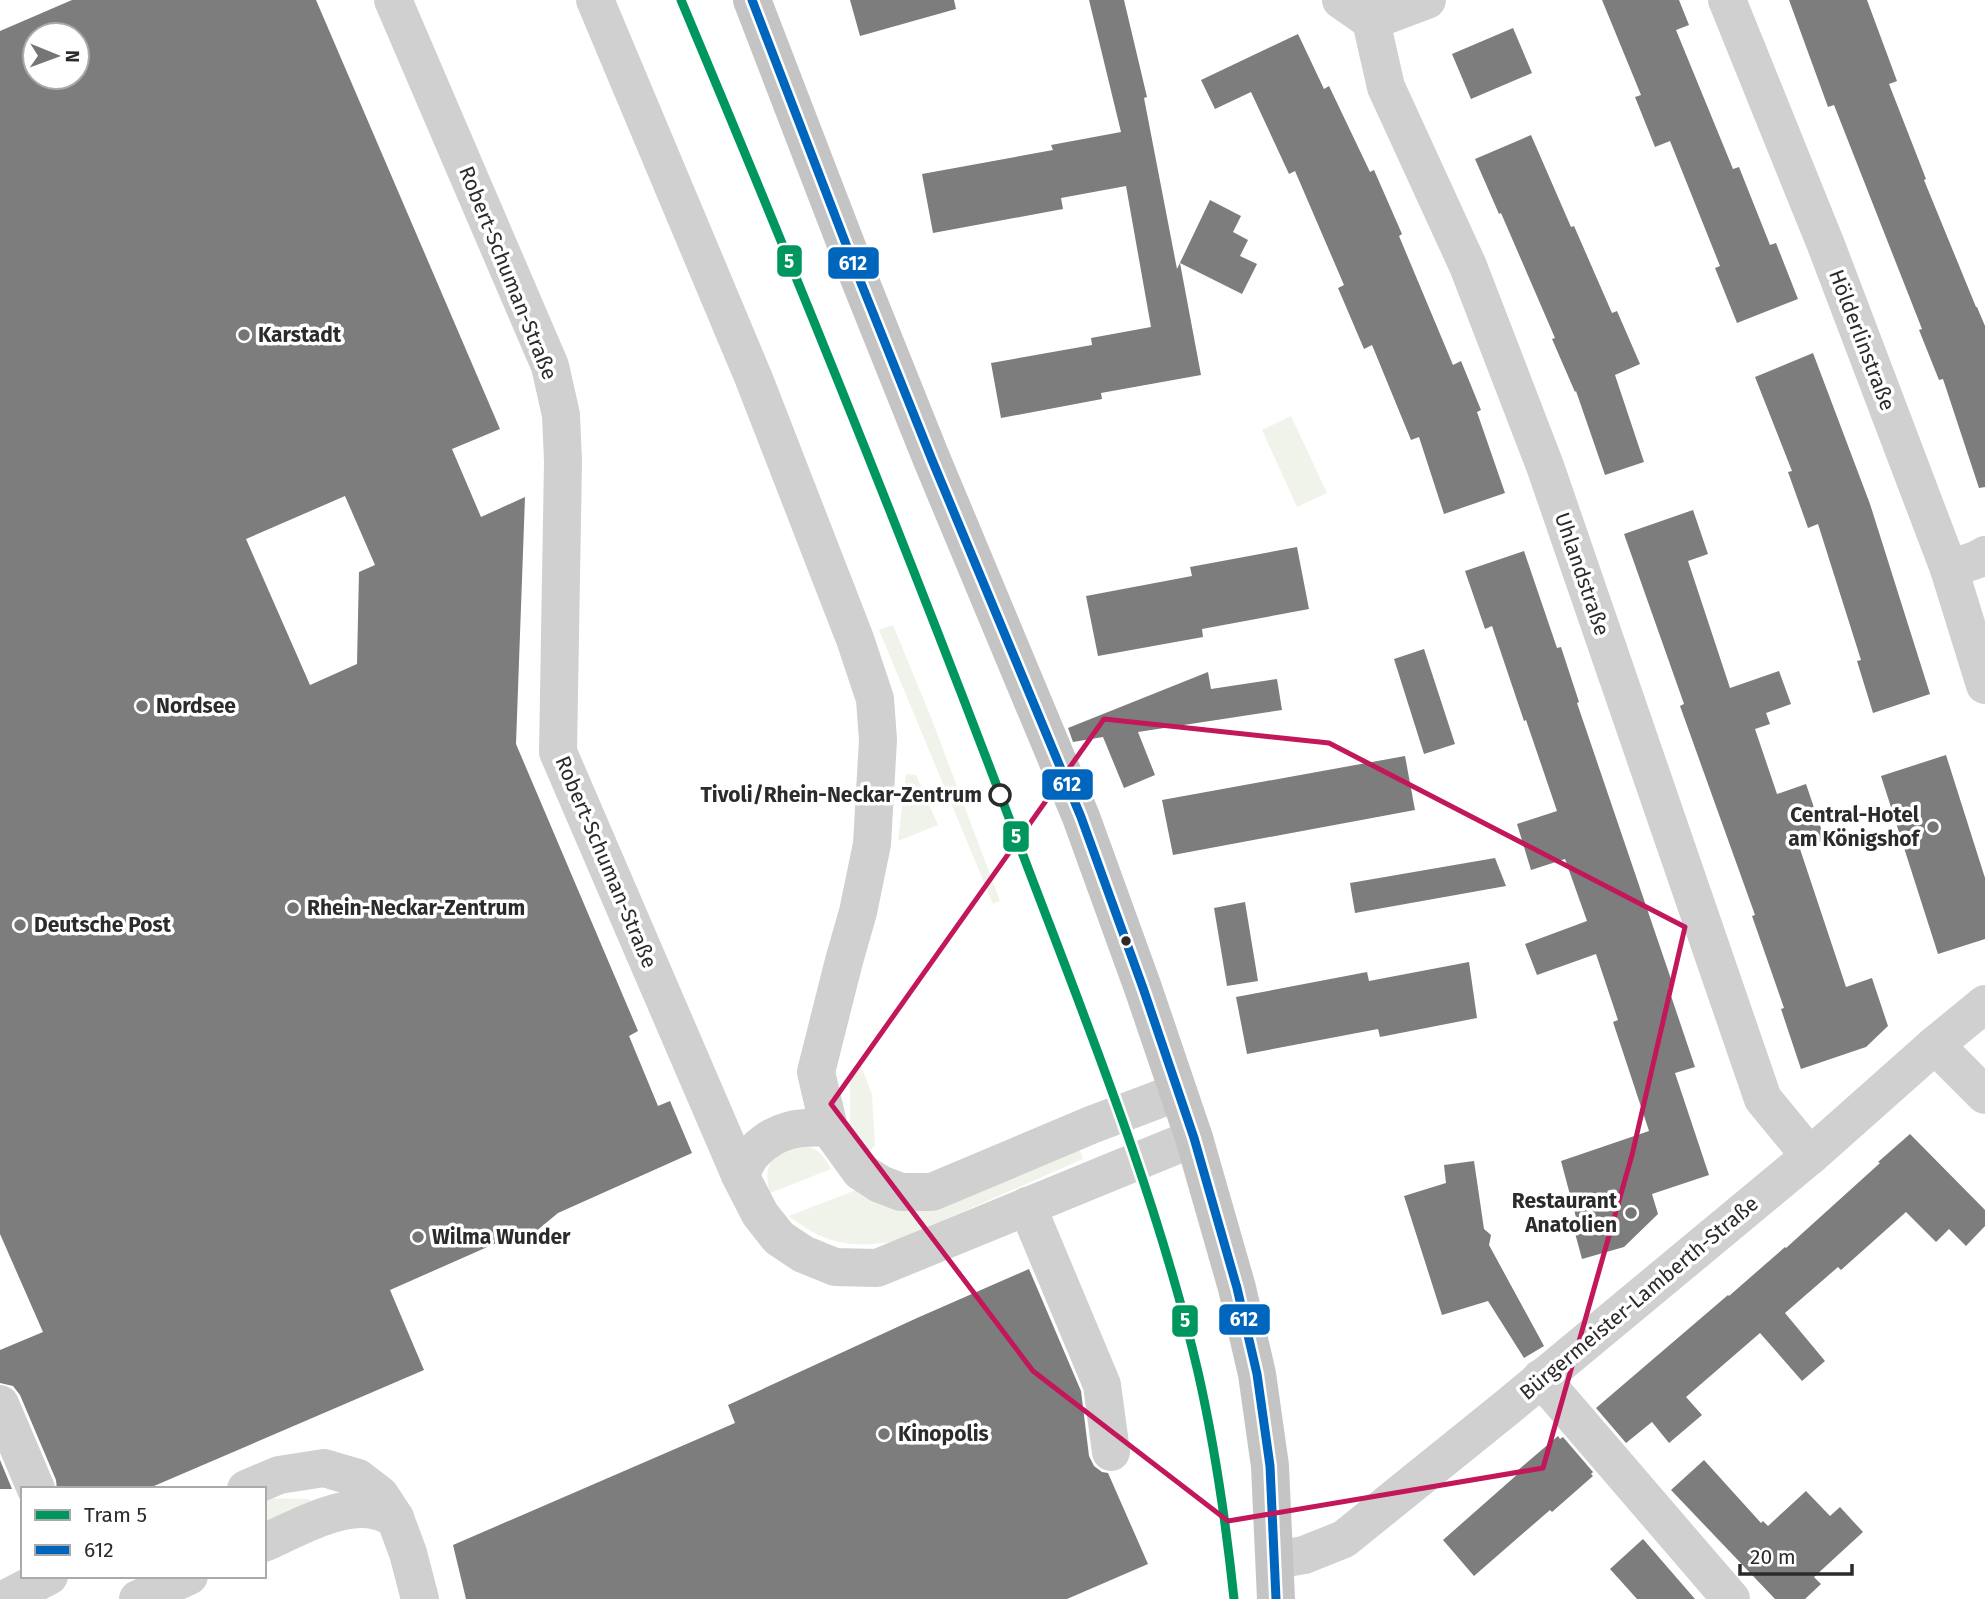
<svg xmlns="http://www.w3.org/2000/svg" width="1985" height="1599" font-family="'Fira Sans',sans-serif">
<rect width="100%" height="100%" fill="#fff"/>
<g fill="#f0f3ea">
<path d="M 1291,416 L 1327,493 L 1297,507 L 1262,430 Z"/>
<path d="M 893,625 L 932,720 L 1000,901 L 993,904 L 879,630 Z"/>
<path d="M 906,774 L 916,775 L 938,825 L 898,841 Z"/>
<path d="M 860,1064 L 872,1094 L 875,1145 L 867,1154 L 850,1137 L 850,1071 Z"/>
<path d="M 792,1146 C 815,1146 820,1149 831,1169 L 770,1193 C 763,1168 769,1157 792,1146 Z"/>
<path d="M 1078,1146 L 1083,1159 L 896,1241 C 853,1249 824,1244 789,1216 L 856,1190 Z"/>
<path d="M 264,1498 L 309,1499 L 313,1505 L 264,1525 Z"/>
</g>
<g fill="#7d7d7d" fill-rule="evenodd">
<path d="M 72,0 L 316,0 L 500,429 L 452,449 L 481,517 L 525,497 L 516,744 L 638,1031 L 629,1036 L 658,1106 L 670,1101 L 692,1153 L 558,1213 L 517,1247 L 510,1237 L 390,1290 L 424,1370 L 147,1489 L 57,1489 L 56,1480 L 20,1395 L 13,1386 L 0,1383 L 0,1350 L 43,1332 L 0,1234 L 0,31 ZM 35,35 L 77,35 L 77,77 L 35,77 ZM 345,496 L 375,565 L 359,572 L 357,664 L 310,685 L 246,539 Z"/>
<path d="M 850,0 L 954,0 L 956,9 L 860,36 Z"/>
<path d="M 1089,0 L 1124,0 L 1147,97 L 1144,98 L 1177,269 L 1210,200 L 1241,216 L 1233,232 L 1248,240 L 1240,256 L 1257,264 L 1242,294 L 1180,263 L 1201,375 L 1101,393 L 1102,399 L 1001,418 L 991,363 L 1092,345 L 1091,338 L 1151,327 L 1126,186 L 1061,198 L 1063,209 L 933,233 L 922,174 L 1053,150 L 1051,145 L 1121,132 Z"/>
<path d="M 1602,0 L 1679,0 L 1689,25 L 1676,30 L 1733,169 L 1739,167 L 1770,245 L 1776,243 L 1798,299 L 1737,323 L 1715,268 L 1720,266 L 1670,141 L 1655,147 L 1635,97 L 1641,95 Z"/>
<path d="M 1789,0 L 1867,0 L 1897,81 L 1889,84 L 1926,179 L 1924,180 L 1976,307 L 1977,307 L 1985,326 L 1985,487 L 1979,488 L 1943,379 L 1939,380 L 1919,330 L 1922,329 L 1834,105 L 1828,107 Z"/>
<path d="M 1513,28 L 1532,73 L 1471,99 L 1452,54 Z"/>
<path d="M 1298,34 L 1324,89 L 1329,86 L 1370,172 L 1374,170 L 1402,234 L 1399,236 L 1453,365 L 1461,361 L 1481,410 L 1477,412 L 1505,493 L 1444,514 L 1419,437 L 1411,440 L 1372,345 L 1364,349 L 1338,288 L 1344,285 L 1295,171 L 1289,174 L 1251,92 L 1215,109 L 1201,80 Z"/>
<path d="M 1531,135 L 1571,227 L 1574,226 L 1612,313 L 1617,311 L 1640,364 L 1615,375 L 1644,462 L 1605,475 L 1576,391 L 1575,392 L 1552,339 L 1555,338 L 1501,213 L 1499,214 L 1475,159 Z"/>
<path d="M 1813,353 L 1870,504 L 1930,694 L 1873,713 L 1857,661 L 1861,660 L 1818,524 L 1808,528 L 1788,472 L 1792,471 L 1755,377 Z"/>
<path d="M 1693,510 L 1708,554 L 1688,561 L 1730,688 L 1779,671 L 1791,704 L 1766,713 L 1770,724 L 1755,729 L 1777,794 L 1806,784 L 1825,840 L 1800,849 L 1846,987 L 1872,978 L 1888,1026 L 1866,1047 L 1801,1069 L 1781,1009 L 1784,1008 L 1752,916 L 1755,915 L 1680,706 L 1684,704 L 1624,534 Z"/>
<path d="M 1297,547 L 1309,609 L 1202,629 L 1203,637 L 1098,656 L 1086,596 L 1192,576 L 1190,567 Z"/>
<path d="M 1524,551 L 1557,648 L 1561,647 L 1579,702 L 1577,703 L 1673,985 L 1668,987 L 1695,1067 L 1675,1073 L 1709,1175 L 1652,1194 L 1658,1214 L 1624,1247 L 1582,1259 L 1572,1222 L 1577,1221 L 1561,1161 L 1649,1131 L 1613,1022 L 1618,1020 L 1596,954 L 1537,975 L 1525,944 L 1587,921 L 1565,859 L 1531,870 L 1517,824 L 1557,811 L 1526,720 L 1524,721 L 1492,626 L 1485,629 L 1465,571 Z"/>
<path d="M 1424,649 L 1455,744 L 1424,754 L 1394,659 Z"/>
<path d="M 1208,672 L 1211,689 L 1277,679 L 1282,710 L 1138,732 L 1155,775 L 1124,788 L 1103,737 L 1073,742 L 1068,728 Z"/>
<path d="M 1946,755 L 1985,878 L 1985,939 L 1938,954 L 1881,776 Z"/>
<path d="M 1405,756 L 1415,810 L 1173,855 L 1162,800 Z"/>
<path d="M 1495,858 L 1506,886 L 1355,913 L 1350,883 Z"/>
<path d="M 1245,902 L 1258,981 L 1227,986 L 1214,908 Z"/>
<path d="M 1469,962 L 1477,1018 L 1380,1037 L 1378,1029 L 1247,1054 L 1236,997 L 1367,972 L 1369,981 Z"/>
<path d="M 1910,1134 L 1985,1210 L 1985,1226 L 1966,1246 L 1949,1229 L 1936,1242 L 1906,1212 L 1841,1270 L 1838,1267 L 1785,1313 L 1825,1361 L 1802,1381 L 1760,1333 L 1686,1397 L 1702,1415 L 1669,1443 L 1652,1422 L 1626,1443 L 1596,1408 L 1728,1295 L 1729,1296 L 1785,1247 L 1786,1248 L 1880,1163 L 1878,1162 Z"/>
<path d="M 1474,1161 L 1484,1229 L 1491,1235 L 1489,1245 L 1544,1346 L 1524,1358 L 1488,1301 L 1442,1315 L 1404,1196 L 1446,1183 L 1444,1165 Z"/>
<path d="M 1029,1269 L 1081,1391 L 1089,1456 L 1094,1466 L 1102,1472 L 1108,1473 L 1148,1564 L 1067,1599 L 466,1599 L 453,1545 L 735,1423 L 728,1405 L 917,1318 Z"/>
<path d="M 1558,1436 L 1560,1439 L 1563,1437 L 1593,1472 L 1591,1474 L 1593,1476 L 1552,1512 L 1550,1510 L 1474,1576 L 1443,1540 L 1519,1473 L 1517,1471 Z"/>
<path d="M 0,1460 L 12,1489 L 0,1489 Z"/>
<path d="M 1704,1460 L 1761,1523 L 1763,1521 L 1768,1526 L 1806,1491 L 1830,1516 L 1840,1507 L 1863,1532 L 1814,1577 L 1821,1584 L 1805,1599 L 1775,1599 L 1671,1490 Z"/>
<path d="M 1643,1539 L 1695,1599 L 1637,1599 L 1610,1569 Z"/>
</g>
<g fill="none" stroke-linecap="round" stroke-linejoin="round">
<g stroke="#d0d0d0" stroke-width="38">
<path d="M 393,0 L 550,366 L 561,415 L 563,461 L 558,752 L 740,1175 L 760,1214 L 779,1238 L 803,1254 L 835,1267 L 877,1268 L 1194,1138"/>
<path d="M 595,0 L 754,379 L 855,639 L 875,699 L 878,740 L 872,844 L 858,912 L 844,961 L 816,1072 L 829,1128 L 860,1171 L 880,1184 L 901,1192 L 932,1192 L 1091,1125 L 1178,1092"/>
<path d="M 1341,0 L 1371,21 L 1386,87 L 1468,266 L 1545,466 L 1763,1099 L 1810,1156"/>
<path d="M 1727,0 L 1826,245 L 1949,569 L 1985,685"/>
<path d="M 1371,21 L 1427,0"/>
<path d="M 1949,569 L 1976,560 L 1985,555"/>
<path d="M 1935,1045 L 1985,1095"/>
<path d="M 740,1175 C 744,1168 748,1157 755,1151 C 776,1129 800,1126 829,1128"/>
<path d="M 1027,1206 L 1102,1385 L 1111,1452"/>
<path d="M 1541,1378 L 1731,1599"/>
<path d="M 0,1404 L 36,1489"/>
<path d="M 246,1489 L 279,1475 L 324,1468 L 358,1478 L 380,1495 L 395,1518 L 408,1553 L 420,1599"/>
<path d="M 264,1543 C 293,1530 332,1508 363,1509 C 375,1509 384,1513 395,1518"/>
<path d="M 1275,1560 L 1304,1555 L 1344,1539 L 1510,1405 L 1810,1156 L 1935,1045 L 1985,1004"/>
<path d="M 5,1599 L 49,1576"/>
<path d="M 138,1599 L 189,1576"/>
</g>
<path stroke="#c4c4c4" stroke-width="38" d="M 752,0 L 859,278 L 932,460 L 1081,817 L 1143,988 L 1194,1138 L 1237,1288 L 1257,1374 L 1270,1466 L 1276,1599"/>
<g stroke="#fff" stroke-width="14">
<path id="bus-1" d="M 752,0 L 859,278 L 932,460 L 1081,817 L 1143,988 L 1194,1138 L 1237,1288 L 1257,1374 L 1270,1466 L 1276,1599"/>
</g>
<use href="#bus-1" stroke="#0065bd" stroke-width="9"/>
<g stroke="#fff" stroke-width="14">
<path id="tram-1" d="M 681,0 C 800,283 915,568 1023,855 C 1087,1024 1157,1196 1198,1372 C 1215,1447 1226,1523 1234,1599"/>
</g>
<use href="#tram-1" stroke="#00975f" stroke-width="9"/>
</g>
<path fill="none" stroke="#c2185b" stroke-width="5" stroke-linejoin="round" d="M 1104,719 L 1329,743 L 1685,927 L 1632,1155 L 1543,1468 L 1228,1521 L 1033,1371 L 831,1104 Z"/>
<g fill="#757575" stroke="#fff" stroke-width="2.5">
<circle cx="244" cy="335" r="7"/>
<circle cx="142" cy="706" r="7"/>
<circle cx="1933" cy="827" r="7"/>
<circle cx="293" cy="908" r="7"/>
<circle cx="20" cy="925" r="7"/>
<circle cx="1631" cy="1213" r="7"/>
<circle cx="418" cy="1237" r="7"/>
<circle cx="884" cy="1434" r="7"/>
</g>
<circle fill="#fff" stroke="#2b2b2b" stroke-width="3.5" cx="1000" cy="795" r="10"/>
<circle fill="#2b2b2b" stroke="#fff" stroke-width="2.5" cx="1126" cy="941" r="6"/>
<g text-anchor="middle" stroke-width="7" stroke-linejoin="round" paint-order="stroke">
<g font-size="21" fill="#2b2b2b" stroke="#fff">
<text transform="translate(508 273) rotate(68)" y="7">Robert-Schuman-Straße</text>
<text transform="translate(1862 340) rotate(69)" y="7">Hölderlinstraße</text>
<text transform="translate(1582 574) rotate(71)" y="7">Uhlandstraße</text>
<text transform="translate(606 862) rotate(67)" y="7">Robert-Schuman-Straße</text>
<text transform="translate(1639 1298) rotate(-40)" y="7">Bürgermeister-Lamberth-Straße</text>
</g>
<g font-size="21" font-weight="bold" fill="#2b2b2b" stroke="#fff" text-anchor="start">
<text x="258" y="342">Karstadt</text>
<text x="156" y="713">Nordsee</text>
<text x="1919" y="822" text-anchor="end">Central-Hotel<tspan x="1919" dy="24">am Königshof</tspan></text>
<text x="307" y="915">Rhein-Neckar-Zentrum</text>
<text x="34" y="932">Deutsche Post</text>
<text x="1617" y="1208" text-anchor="end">Restaurant<tspan x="1617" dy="24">Anatolien</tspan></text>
<text x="432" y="1244">Wilma Wunder</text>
<text x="898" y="1441">Kinopolis</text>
</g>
<g font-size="21" font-weight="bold" fill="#2b2b2b" stroke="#fff" text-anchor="end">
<text x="982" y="802">Tivoli/Rhein-Neckar-Zentrum</text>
</g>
</g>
<g stroke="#fff" stroke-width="2.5">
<rect x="776" y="244" width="27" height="34" rx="7" fill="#00975f"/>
<rect x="827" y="246" width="53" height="34" rx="7" fill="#0065bd"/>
<rect x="1041" y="768" width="53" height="33" rx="7" fill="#0065bd"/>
<rect x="1002" y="820" width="28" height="33" rx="7" fill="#00975f"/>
<rect x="1218" y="1303" width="53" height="33" rx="7" fill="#0065bd"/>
<rect x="1171" y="1304" width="28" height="34" rx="7" fill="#00975f"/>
</g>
<g font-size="19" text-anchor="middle" font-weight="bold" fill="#fff">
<text x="789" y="268">5</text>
<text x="853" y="270">612</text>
<text x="1067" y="791">612</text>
<text x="1016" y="843">5</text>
<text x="1244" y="1326">612</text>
<text x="1185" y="1327">5</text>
</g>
<rect x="21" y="1487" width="245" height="91" fill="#ffffff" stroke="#aaaaaa" stroke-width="2"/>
<rect x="35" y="1510" width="35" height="10" fill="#00975f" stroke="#aaaaaa" stroke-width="2"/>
<text x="84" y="1522" font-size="21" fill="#2b2b2b">Tram 5</text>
<rect x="35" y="1545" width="35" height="10" fill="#0065bd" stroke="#aaaaaa" stroke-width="2"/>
<text x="84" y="1557" font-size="21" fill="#2b2b2b">612</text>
<g transform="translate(56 56) rotate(91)"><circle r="33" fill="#ffffff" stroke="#aaaaaa" stroke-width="2"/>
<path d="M0-5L12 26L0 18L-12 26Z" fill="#757575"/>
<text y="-10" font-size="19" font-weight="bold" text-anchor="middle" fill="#2b2b2b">N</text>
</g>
<path d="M1740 1564v10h112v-10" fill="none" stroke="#2b2b2b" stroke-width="3.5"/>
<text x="1750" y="1564" font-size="21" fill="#2b2b2b" stroke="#ffffff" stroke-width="5" paint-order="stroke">20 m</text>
</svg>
